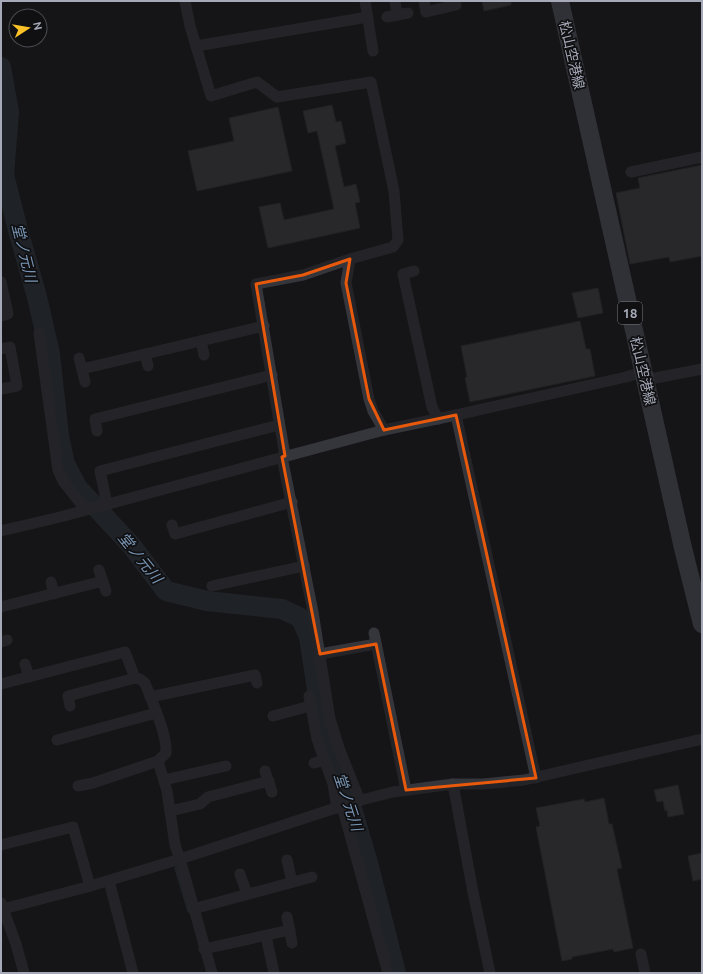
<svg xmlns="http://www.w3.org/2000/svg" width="703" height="974" font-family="Ubuntu,'Noto Sans JP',sans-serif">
<rect width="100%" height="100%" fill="#151517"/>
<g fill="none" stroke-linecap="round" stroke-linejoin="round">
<path stroke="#2a323b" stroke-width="3.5" d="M 176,868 L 189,911"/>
<path stroke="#2a323b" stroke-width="20" d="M 1,67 L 9,112 L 4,175 L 18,230 L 37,297 L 50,354 L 59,436 L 65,464 L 77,487 L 131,545 L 166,591 L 207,601 L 282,609 L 301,618 L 309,637 L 322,722 L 348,795 L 368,863 L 396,973"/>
</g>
<g fill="#3f3f44" stroke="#2f2e33">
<path d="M 482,1 L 511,1 L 511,5 L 484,11 Z"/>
<path d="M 332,105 L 336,122 L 341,121 L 346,143 L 335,146 L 344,187 L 356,184 L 360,202 L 355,203 L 360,228 L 268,248 L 259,207 L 280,203 L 284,220 L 334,209 L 317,131 L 308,133 L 303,111 Z"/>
<path d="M 278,107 L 292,171 L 197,191 L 188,151 L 234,141 L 229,118 Z"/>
<path d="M 702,165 L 702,256 L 670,262 L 669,257 L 630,264 L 616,193 L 640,188 L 638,178 Z"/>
<path d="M 598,288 L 603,313 L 578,318 L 572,293 Z"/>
<path d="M 580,321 L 586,349 L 590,349 L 595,376 L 470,402 L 465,378 L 467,377 L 461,346 Z"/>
<path d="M 678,785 L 684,814 L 668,817 L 667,810 L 665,811 L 663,801 L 657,802 L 654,790 Z"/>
<path d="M 604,798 L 609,824 L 612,824 L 622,868 L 617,869 L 633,948 L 614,952 L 613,949 L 572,957 L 572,959 L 562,961 L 536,827 L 540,826 L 536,808 L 584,799 L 585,802 Z"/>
<path d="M 702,853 L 702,879 L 693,881 L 688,856 Z"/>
</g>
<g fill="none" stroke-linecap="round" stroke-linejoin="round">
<g stroke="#35363c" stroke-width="11">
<path d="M 185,1 L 190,26 L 211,96 L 257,82 L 277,97 L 371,82 L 394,191 L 398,240 L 393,247 L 350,259 L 346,283 L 369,399 L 373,411 L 384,430"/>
<path d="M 365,1 L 373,51"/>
<path d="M 395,1 L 397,15"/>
<path d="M 424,1 L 426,12 L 456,5"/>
<path d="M 387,17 L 408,13"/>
<path d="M 196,46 L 368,17"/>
<path d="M 631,172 L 702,157"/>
<path d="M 414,271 L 403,274 L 432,407 L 438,419"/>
<path d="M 1,282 L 8,314 L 1,316"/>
<path d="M 39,333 L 58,470 L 63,481 L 85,509"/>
<path d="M 201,341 L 204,355"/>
<path d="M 1,349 L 10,347 L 17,386 L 1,389"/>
<path d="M 145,354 L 148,366"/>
<path d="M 79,358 L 85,382"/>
<path d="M 82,369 L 264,326"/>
<path d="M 645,380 L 702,369"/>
<path d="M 456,415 L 536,778"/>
<path d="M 97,431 L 95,419 L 272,375"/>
<path d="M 285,456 L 256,284 L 303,275 L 350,259"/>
<path d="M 282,457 L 313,612 L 330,719 L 339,748 L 360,801"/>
<path d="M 107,504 L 100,471 L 279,425"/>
<path d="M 172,525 L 175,534 L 292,502"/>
<path d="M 1,531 L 60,517 L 384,430 L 456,415 L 626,377 L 643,372"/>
<path d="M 99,570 L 106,591"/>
<path d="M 51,582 L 54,594"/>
<path d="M 212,586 L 304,566"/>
<path d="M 1,607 L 103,581"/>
<path d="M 374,633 L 406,790"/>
<path d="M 1,642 L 7,640"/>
<path d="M 320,654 L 376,644"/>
<path d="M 25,664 L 29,677"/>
<path d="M 1,684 L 125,652 L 135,678"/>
<path d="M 309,696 L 317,739 L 333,784 L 337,808"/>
<path d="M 150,697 L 255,675 L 257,683"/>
<path d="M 70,706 L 68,696 L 135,678 L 140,679 L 145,683 C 152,702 167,733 166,753 L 158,761 L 167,791 L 175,845 L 180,859 L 212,973"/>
<path d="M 273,716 L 310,706"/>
<path d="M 57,740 L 156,713"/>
<path d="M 314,763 L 325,760"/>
<path d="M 265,771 L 272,792"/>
<path d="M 164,780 L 226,766"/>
<path d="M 453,784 L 473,892 L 490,973"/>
<path d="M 78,786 L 93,783 L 158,761"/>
<path d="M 342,806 L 388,973"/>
<path d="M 170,811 L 200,804 L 208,797 L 269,781"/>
<path d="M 1,845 L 73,827 L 90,886"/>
<path d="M 287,860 L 292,882"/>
<path d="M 240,874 L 247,894"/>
<path d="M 109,881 L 133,973"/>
<path d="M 1,903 L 16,944 L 24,973"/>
<path d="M 3,909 L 87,887 L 180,859 L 357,801 L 393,792 L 453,784 L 483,784 L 524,780 L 702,739"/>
<path d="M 193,909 L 312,877"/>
<path d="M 287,917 L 292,943"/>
<path d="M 266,936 L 274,973"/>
<path d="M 204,949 L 290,930"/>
<path d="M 641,954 L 645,973"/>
</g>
<path stroke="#51535b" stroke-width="18" d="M 560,1 L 683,548 L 702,624"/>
</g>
<path d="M0 0H703V974H0ZM 350,259 L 346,283 L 369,399 L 384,430 L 456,415 L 536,778 L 406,790 L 376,644 L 320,654 L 282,457 L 285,456 L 256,284 L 303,275 Z" fill="#151517" fill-opacity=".55" fill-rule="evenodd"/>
<path fill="none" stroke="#e8590c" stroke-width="3" stroke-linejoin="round" d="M 350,259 L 346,283 L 369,399 L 384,430 L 456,415 L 536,778 L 406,790 L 376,644 L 320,654 L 282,457 L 285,456 L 256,284 L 303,275 Z"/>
<g text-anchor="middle" stroke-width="3.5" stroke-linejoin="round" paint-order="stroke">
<rect fill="#101012" stroke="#797c86" stroke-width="1" x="618" y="302" width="24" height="22" rx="3"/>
<g font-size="13" font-weight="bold" fill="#a6aab8">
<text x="630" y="318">18</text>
</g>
<g font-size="14" fill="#a6aab8" stroke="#101012">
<text transform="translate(572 55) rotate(77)" y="5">松山空港線</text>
<text transform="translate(643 371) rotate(77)" y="5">松山空港線</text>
</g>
<g font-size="15" font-style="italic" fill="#7a96b5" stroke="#101012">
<text transform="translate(24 253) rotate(76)" y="5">堂ノ元川</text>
<text transform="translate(140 558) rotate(51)" y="5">堂ノ元川</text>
<text transform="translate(348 802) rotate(72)" y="5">堂ノ元川</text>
</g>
</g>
<rect width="703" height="974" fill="none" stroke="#a6aab8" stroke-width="4"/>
<g transform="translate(28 28) rotate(78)"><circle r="19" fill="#101012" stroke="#4c4e54"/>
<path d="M0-3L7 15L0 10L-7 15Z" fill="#fcc227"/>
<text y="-6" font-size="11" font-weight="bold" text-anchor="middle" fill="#a6aab8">N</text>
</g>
</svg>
